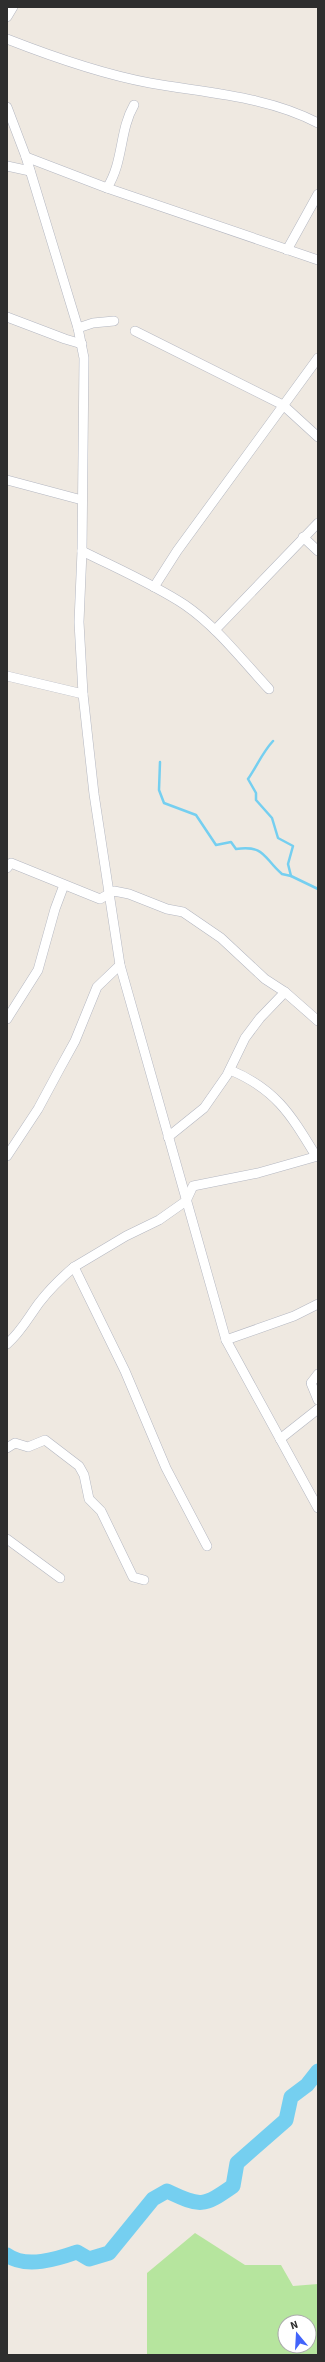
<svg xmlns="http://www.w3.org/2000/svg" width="325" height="2362" font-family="'Source Sans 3',sans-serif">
<rect width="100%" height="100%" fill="#efe9e1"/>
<path fill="#b6e59e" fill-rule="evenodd" d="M 195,2233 L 245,2265 L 281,2265 L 293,2286 L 318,2284 L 318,2355 L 147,2355 L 147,2273 ZM 285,2322 L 309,2322 L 309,2346 L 285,2346 Z"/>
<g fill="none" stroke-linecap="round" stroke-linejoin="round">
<g stroke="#75cff0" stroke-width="2.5">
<path d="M 273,741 C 262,753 257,766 248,779 L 256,793 L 256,800 L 272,818 L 278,838 L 293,846 L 288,864 L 291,876"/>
<path d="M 160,762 L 159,790 L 164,803 L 196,815 L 216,845 L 231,842 L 236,849 C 266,845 263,858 282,874 L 291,876 L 318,889"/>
</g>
<path stroke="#75cff0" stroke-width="15" d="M 7,2255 C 26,2269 57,2259 77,2252 L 89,2259 L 109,2253 L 153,2199 L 167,2191 C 201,2207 203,2207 233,2186 L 237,2163 L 286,2120 L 291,2097 L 307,2085 L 318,2071"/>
<g stroke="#b4b7c1" stroke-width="10">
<g id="minor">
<path d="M 7,17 L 13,7"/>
<path d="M 7,39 C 53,57 101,74 150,83 C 206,93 267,96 318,123"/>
<path d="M 7,107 L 26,157 L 78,328 L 84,358 L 82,551 L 79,622 L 83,694 L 94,794 L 120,965 L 226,1340 L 318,1508"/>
<path d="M 26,157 L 107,188 L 318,260"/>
<path d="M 7,166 L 30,171"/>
<path d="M 107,188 C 124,161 119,131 134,105"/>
<path d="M 287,250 L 318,194"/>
<path d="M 7,317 L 65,339 L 82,344"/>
<path d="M 78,328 L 93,323 L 114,321"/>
<path d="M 135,331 L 283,405 L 318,437"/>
<path d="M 7,480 L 82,500"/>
<path d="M 303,537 L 318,551"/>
<path d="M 82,551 C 116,568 153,584 185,605 C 217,627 242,660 269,689"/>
<path d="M 154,587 L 177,551 L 318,358"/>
<path d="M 215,630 L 318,523"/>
<path d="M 7,676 L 83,694"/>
<path d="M 7,868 L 11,863 L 100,899 L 114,891 L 129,894 L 167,909 L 183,912 L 221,938 L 265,979 L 285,992 L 318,1021"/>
<path d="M 7,1019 L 38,970 L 55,909 L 64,885"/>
<path d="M 230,1070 C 276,1089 291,1115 316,1156"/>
<path d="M 168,1137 L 204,1108 L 227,1075 L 245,1038 L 260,1018 L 285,992"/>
<path d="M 7,1156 L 38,1109 L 59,1070 L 75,1041 L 97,987 L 120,965"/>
<path d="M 226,1340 L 294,1316 L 318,1304"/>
<path d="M 7,1344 C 21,1332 28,1318 39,1303 C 49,1290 61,1278 74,1267"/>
<path d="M 318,1374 L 311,1383 L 318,1400"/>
<path d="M 280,1439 L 318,1409"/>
<path d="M 7,1448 L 15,1443 L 28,1447 L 45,1440 L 79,1466 L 84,1475 L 89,1499 L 101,1511 L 133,1577 L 144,1580"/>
<path d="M 7,1539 L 60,1578"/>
<path d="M 207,1546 L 166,1468 L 125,1371 L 74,1267 L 126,1236 L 159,1220 L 186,1201 L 193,1186 L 258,1173 L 318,1156"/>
</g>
</g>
<use href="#minor" stroke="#fff" stroke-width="9"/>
</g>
<rect width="325" height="2362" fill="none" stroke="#2e2e2e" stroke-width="16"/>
<g transform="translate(297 2334) rotate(342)"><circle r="19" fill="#ffffff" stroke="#ababab"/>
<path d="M0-3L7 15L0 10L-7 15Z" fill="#4264fb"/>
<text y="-6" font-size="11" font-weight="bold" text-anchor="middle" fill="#2e2e2e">N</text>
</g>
</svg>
